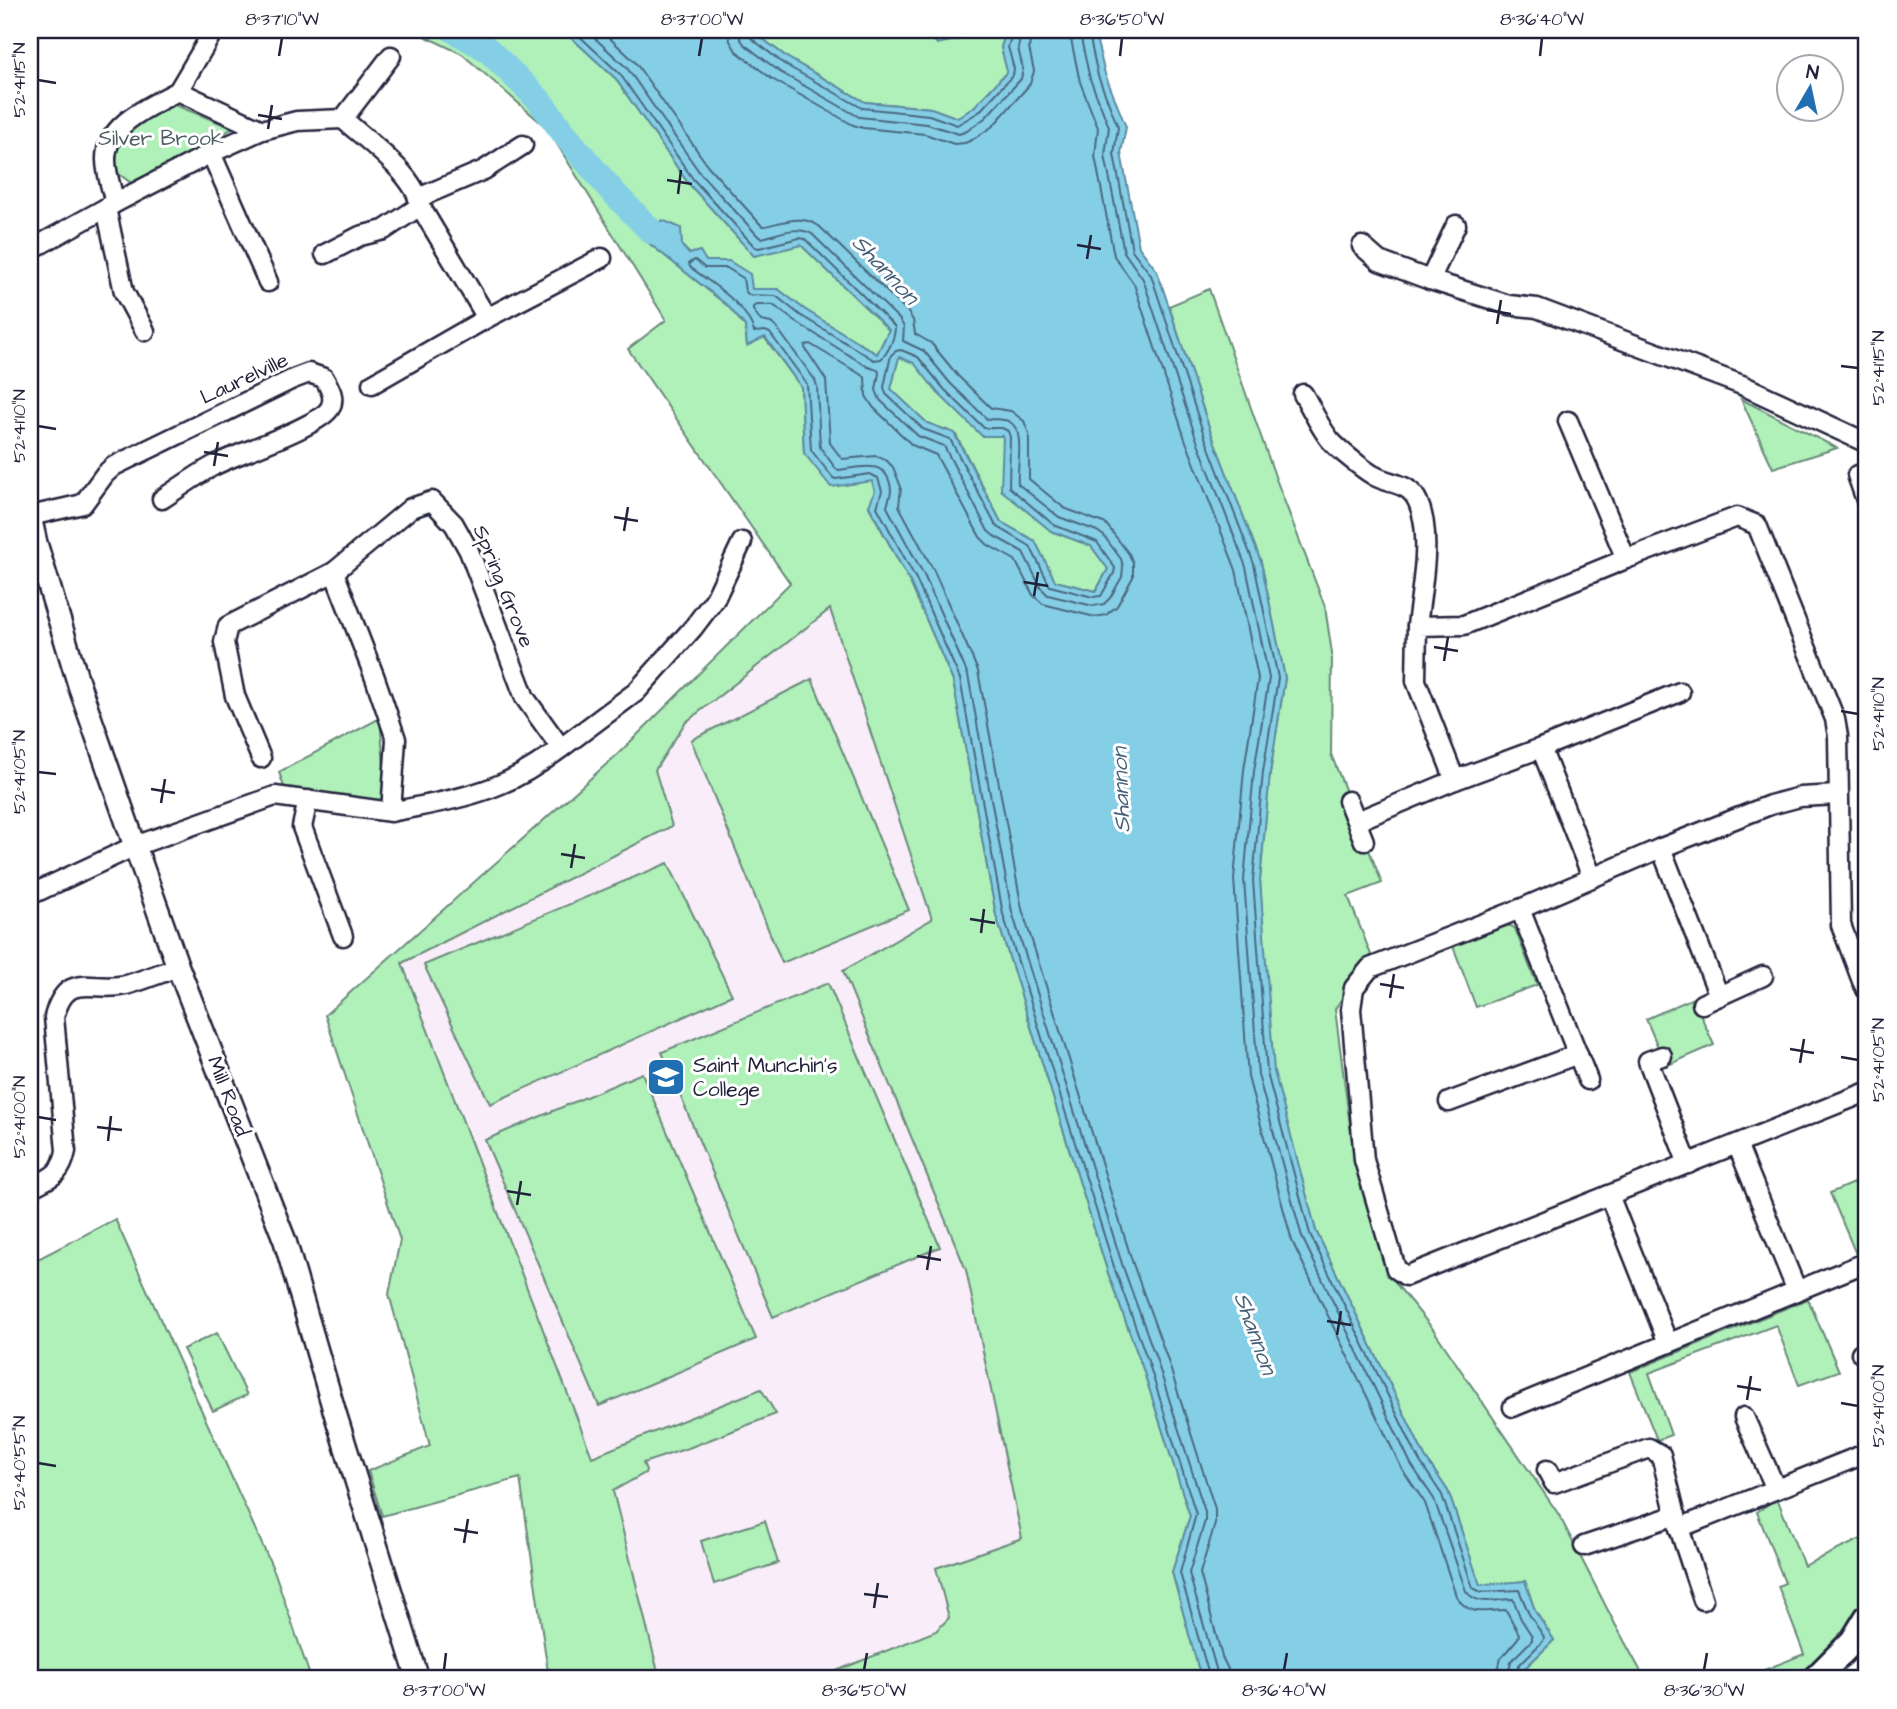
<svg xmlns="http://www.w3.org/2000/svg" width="1897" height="1709" font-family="'Architects Daughter',sans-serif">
<rect width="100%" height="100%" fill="#fff"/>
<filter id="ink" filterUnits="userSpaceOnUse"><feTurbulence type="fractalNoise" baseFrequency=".0143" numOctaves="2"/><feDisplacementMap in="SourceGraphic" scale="14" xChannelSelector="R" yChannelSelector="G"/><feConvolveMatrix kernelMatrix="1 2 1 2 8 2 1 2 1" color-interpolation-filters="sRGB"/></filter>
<g filter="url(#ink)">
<path fill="#f8edf9" d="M 830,608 L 932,919 L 843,971 L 966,1270 L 1038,1612 L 921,1679 L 549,1679 L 592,1457 L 402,962 L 672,826 L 655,770 L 685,723 Z"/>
<g fill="#b0f0b9" stroke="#69897a" stroke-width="2">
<path d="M 412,30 L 563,30 L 615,78 L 688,183 L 754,256 L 801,245 L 889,330 L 877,354 L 804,309 L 778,289 L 752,289 L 706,261 L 690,254 L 682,246 L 645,240 L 728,306 L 745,326 L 747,345 L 764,337 L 801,387 L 804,453 L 872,481 L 875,491 L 869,507 L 910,582 L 953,681 L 996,915 L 1108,1273 L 1142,1366 L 1190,1516 L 1172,1572 L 1198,1667 L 1204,1679 L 835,1679 L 836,1671 L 936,1631 L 949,1618 L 936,1568 L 1022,1538 L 966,1270 L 843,971 L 932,919 L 830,609 L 685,723 L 655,770 L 672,826 L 402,963 L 592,1457 L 761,1389 L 776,1414 L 691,1447 L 643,1463 L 646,1470 L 645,1473 L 613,1491 L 658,1672 L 662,1679 L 549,1679 L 520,1478 L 382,1516 L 368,1471 L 430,1446 L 389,1294 L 400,1240 L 325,1015 L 619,753 L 790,583 L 628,349 L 666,320 L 547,128 L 462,54 Z"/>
<path d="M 751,30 L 932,30 L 930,35 L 960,39 L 976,30 L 1007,30 L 1001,47 L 1008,71 L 974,107 L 958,118 L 931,108 L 865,102 L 788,58 Z"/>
<path d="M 175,105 L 233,128 L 188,154 L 131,183 L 115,171 L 118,140 L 148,115 Z"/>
<path d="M 1209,289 L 1276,479 L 1325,607 L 1332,653 L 1331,754 L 1382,883 L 1348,896 L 1371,955 L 1335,1009 L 1354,1156 L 1371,1219 L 1397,1285 L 1433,1329 L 1559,1515 L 1615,1624 L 1645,1679 L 1522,1679 L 1524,1669 L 1554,1640 L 1535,1611 L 1525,1581 L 1480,1586 L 1448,1491 L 1425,1457 L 1316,1231 L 1273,1071 L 1260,880 L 1270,773 L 1285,678 L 1261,562 L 1210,430 L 1169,306 Z"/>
<path d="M 899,356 L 914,362 L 938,393 L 1003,435 L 1051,531 L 1091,546 L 1108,569 L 1096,591 L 1055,581 L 1035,541 L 1001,522 L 955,433 L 927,423 L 891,389 Z"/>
<path d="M 1741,399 L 1837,448 L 1773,468 Z"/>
<path d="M 812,679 L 909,910 L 782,963 L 691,740 Z"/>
<path d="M 380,718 L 386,792 L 382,803 L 285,790 L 279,772 Z"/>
<path d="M 668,863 L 732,995 L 490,1104 L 424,965 Z"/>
<path d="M 1507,926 L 1511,926 L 1515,929 L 1537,985 L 1476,1007 L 1453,946 Z"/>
<path d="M 828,983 L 940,1247 L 773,1317 L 662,1052 Z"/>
<path d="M 1693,998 L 1714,1045 L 1666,1066 L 1646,1019 Z"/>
<path d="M 642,1073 L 756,1339 L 599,1406 L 485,1140 Z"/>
<path d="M 1867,1177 L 1867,1255 L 1858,1259 L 1830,1193 Z"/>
<path d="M 115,1219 L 275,1573 L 311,1679 L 30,1679 L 30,1263 Z"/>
<path d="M 1808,1299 L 1839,1371 L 1799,1385 L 1776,1325 L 1649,1373 L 1671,1435 L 1657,1440 L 1630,1372 Z"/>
<path d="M 217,1333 L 247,1395 L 213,1411 L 183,1349 Z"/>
<path d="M 1777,1498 L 1804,1566 L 1867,1536 L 1867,1595 L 1839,1642 L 1792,1679 L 1742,1679 L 1804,1654 L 1778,1586 L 1785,1583 L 1757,1512 Z"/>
<path d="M 765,1521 L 778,1563 L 714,1584 L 701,1541 Z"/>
</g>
<g fill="#85cfe6" stroke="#5d8aa2" stroke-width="2" fill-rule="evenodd">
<path d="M 563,30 L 751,30 L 788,58 L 865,102 L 931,108 L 958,118 L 974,107 L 1007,72 L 1001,47 L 1007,30 L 1094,30 L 1105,74 L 1126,127 L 1121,153 L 1139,247 L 1157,271 L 1210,430 L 1261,562 L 1285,678 L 1270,773 L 1260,880 L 1274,1071 L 1316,1231 L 1425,1457 L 1448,1491 L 1480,1585 L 1525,1581 L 1535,1611 L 1554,1640 L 1524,1669 L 1522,1679 L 1204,1679 L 1198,1667 L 1172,1572 L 1190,1516 L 1142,1366 L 1108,1273 L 996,915 L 953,681 L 910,582 L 869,506 L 875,491 L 872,481 L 831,487 L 804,453 L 801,387 L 765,337 L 747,346 L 745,326 L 728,306 L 645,240 L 651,231 L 662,220 L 681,228 L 682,246 L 689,254 L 700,251 L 706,261 L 729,261 L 750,274 L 752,289 L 778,289 L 804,309 L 877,354 L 889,330 L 801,245 L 754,256 L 688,183 L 615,78 ZM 899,357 L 914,363 L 938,393 L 982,436 L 1003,436 L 1001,490 L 1051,531 L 1091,546 L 1108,569 L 1096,591 L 1055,581 L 1035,541 L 1001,522 L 954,433 L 927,423 L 891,389 Z"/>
<path d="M 932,30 L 976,30 L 960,39 L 937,44 L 930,35 Z"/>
</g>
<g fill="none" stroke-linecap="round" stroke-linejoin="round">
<g stroke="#4a677f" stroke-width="2">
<path d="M 573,30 L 620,74 L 693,179 L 755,247 L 759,248 L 799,238 L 805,239 L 895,327 C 895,338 888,353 881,359 L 874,360 L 800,315 L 776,296 L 749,295 L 745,291 L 743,278 L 727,268 L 705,268 L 695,260 L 689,263 L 690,267 C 712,284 747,304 754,332 L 765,331 L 770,333 L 807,384 L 811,450 L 833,478 L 836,479 L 870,474 L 878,478 L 882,491 L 877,507 L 916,579 L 960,679 L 1003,914 L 1115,1270 L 1149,1364 L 1196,1514 L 1180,1573 L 1210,1679"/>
<path d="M 586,30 L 627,68 L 700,173 L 759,237 L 762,238 C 778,234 797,225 812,234 L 899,319 L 904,327 L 903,341 L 924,351 L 950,383 L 987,419 C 994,420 1004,418 1010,422 C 1026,431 1016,468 1018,484 L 1059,517 L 1097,531 L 1104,536 L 1121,559 L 1123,567 L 1122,577 L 1110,598 L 1104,604 L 1093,606 L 1048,595 L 1041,588 L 1023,552 L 994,536 L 988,531 L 944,446 L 918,436 L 880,400 L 876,390 L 879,373 L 878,370 L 868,367 L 796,322 L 773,305 L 756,305 L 753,307 L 753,310 L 761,321 L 771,323 L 777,328 L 815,380 L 817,386 L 820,447 L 836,469 L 839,470 C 861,467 888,458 891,490 C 891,495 888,501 887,507 L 924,575 L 968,675 L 1012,912 L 1123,1267 L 1157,1361 L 1205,1512 L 1205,1521 L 1189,1573 L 1219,1679"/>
<path d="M 601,30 L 635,62 L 708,166 L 762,226 L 765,226 C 784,222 802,214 819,226 L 907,311 L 913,320 L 915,334 L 931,343 L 958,376 L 991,408 L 1011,411 L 1024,421 L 1029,434 L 1029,479 L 1064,508 L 1106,524 L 1129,554 L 1133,563 L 1133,577 L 1117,606 L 1106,615 L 1095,617 L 1043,604 L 1033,595 L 1015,560 L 988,545 L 980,537 L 936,455 L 912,445 L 873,407 L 866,396 L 865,377 L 810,344 L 805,345 L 805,348 L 826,380 L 830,443 L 842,459 L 876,456 L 886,460 L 893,467 L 901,487 L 899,506 L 934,571 L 978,671 L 1022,909 L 1133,1264 L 1167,1358 L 1215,1509 L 1215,1524 L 1200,1573 L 1222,1657 L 1228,1669 L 1229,1679"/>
<path d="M 729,30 L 730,41 L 736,51 L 772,79 L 853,125 L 863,128 L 925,134 L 954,144 L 965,143 L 972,140 L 993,126 L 1030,84 L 1034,71 L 1029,48 L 1032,30"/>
<path d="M 739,30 L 740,38 L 744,44 L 780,72 L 859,117 L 927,124 L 959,134 L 967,131 L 985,118 L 1021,79 L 1023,69 L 1018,48 L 1022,30"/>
<path d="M 748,30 L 751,38 L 784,64 L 862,108 L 929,115 L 957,125 L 979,112 L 1013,75 L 1014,69 L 1008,47 L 1013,30"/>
<path d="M 1069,30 L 1080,82 L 1098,128 L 1095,156 L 1114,256 L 1134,284 L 1185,439 L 1236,570 L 1258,678 L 1244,770 L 1234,879 L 1248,1077 L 1292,1241 L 1402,1469 L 1425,1503 L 1456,1596 C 1470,1618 1485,1610 1506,1610 L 1519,1634 L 1518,1638 L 1501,1658 L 1496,1679"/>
<path d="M 1079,30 L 1090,79 L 1109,127 L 1105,155 L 1124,252 L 1143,279 L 1195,435 L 1246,567 L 1269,678 L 1254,771 L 1244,880 L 1258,1075 L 1302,1237 L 1411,1464 L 1434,1499 L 1466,1591 C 1477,1607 1497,1599 1513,1599 L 1521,1619 L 1532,1636 L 1532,1640 L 1511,1661 L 1507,1679"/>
<path d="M 1088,30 L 1098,76 L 1118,127 L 1114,154 L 1132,250 L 1151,275 L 1203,432 L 1254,564 L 1278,678 L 1263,772 L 1253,880 L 1267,1073 L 1310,1234 L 1419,1460 L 1442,1495 L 1473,1588 L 1481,1592 L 1519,1590 L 1529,1614 L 1544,1637 L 1543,1641 L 1519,1665 L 1516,1679"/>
<path d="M 901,350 L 918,357 L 944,389 L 984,428 L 1002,428 L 1008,431 L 1010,437 L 1009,487 L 1054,525 L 1097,542 L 1115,568 L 1114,573 L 1101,596 L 1093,597 L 1050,586 L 1030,546 L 996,526 L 950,439 L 923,429 L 886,394 L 884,387 L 891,355 L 896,351 Z"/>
</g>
<path stroke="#85cfe6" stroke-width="26" d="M 453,30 L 487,49 L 538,99 L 573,145 L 612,191 L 651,231"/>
<g stroke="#22223b" stroke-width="23">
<g id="minor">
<path d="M 178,91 L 214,30"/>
<path d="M 343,119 L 391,56"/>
<path d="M 211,153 L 268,282"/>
<path d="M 418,198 L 484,170 L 523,145"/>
<path d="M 115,203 C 112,190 106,174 106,160 C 105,124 151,106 178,91 L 262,130"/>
<path d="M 106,208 L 124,292 L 145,331"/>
<path d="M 1362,246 L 1379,261 L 1430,280 L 1509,305 L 1537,308 L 1742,385 L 1867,443"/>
<path d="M 30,250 L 115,203 L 211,153 L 262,130 L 297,121 L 343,119 C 365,139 416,175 420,206 L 487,318 L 602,258"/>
<path d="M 325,254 L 360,236 L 384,230 L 420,206"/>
<path d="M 1430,280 L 1456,225"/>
<path d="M 372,384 L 487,318"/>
<path d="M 1303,394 C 1312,409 1320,428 1331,441 C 1338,449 1364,470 1373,475 C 1389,485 1409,481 1418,502 C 1433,535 1421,590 1417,626"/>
<path d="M 1568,421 L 1626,559"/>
<path d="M 1857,475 L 1867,503"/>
<path d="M 30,516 L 83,504 L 105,474 L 114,466 L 293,379 L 309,373 L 324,378 C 329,387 336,397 330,408 C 319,427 235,454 213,466 C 195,476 179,488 162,499"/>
<path d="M 1680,692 L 1541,748 L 1455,780 L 1416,681 L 1417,626 L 1464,625 L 1626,559 L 1737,517 L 1757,525 L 1835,719 L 1838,736 L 1841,925 L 1862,981 L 1867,991"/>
<path d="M 561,748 L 636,692 L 693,628 L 715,599 L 742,542"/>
<path d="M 1541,748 L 1592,877"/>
<path d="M 261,758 L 235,696 L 224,642 L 228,626 L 334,572"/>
<path d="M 1838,795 L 1800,797 L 1770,805 L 1661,848 L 1520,909 L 1370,968 L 1354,988 L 1351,1009 L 1364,1160 L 1396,1269 L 1406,1276 L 1867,1092"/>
<path d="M 308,800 L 302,827 L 343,936"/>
<path d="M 1348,801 L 1364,841"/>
<path d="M 1357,821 L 1455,780"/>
<path d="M 1661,848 L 1719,996 L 1763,976"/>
<path d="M 30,895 L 135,846 L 275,796 L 391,812 L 396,739 L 375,678 L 334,572 L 411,508 L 432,501 L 454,524 L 469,551 L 525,698 L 561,748 C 540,764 516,779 491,788 C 459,800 424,805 391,812"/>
<path d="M 1520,909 L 1588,1080"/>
<path d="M 1702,1004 L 1719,996"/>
<path d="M 1662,1056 L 1648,1061 L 1688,1164"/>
<path d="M 1449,1102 L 1578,1054"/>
<path d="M 1737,1144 L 1797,1291"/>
<path d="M 30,1188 C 51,1177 61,1176 66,1151 L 54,1017 C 67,969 92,993 126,985 C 143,980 161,973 178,967"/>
<path d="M 1609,1195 L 1668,1343"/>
<path d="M 1861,1353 L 1867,1351"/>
<path d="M 1513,1407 L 1867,1262"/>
<path d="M 1744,1417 L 1776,1489"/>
<path d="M 1547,1470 L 1554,1483 L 1649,1448 L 1661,1455 L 1679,1528"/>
<path d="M 1584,1546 L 1676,1515"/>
<path d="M 1703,1600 L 1679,1528 L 1867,1453"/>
</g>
</g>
<g stroke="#22223b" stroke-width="26">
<path id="tertiary" d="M 30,516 L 36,543 L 79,685 L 135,846 L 178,967 L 285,1241 L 335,1413 L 418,1679"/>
</g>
<g stroke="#22223b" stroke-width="30">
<path id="secondary" d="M 1815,1679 L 1853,1641 L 1867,1618"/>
</g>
<use href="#minor" stroke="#fff" stroke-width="18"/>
<use href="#tertiary" stroke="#fff" stroke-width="21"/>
<use href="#secondary" stroke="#fff" stroke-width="24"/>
</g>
</g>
<path fill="none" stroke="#22223b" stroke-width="2.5" d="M 279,56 L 282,38M 699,56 L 702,38M 1120,56 L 1122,38M 1540,56 L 1542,38M 38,80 L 56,83M 258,115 L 282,119M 268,129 L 272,105M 667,180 L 692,184M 678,194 L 681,170M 1077,245 L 1101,249M 1087,259 L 1091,235M 1487,310 L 1511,314M 1497,324 L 1501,300M 1841,366 L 1858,368M 38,426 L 56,429M 204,452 L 228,456M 214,466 L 218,442M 614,517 L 638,521M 624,531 L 628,507M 1024,582 L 1048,586M 1034,596 L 1038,572M 1434,647 L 1458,651M 1444,661 L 1448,637M 1841,711 L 1858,714M 38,772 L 56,774M 151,789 L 175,793M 161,803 L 165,779M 561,854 L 585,858M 571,868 L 575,844M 970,919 L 995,923M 981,933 L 984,909M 1380,984 L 1404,988M 1390,998 L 1394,974M 1790,1049 L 1814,1053M 1841,1057 L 1858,1060M 1800,1063 L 1804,1039M 38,1117 L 56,1120M 97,1127 L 122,1130M 108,1141 L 111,1116M 507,1191 L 531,1195M 517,1205 L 521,1181M 917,1256 L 941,1260M 927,1270 L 931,1246M 1327,1321 L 1351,1325M 1337,1335 L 1341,1311M 1737,1386 L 1761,1390M 1747,1400 L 1751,1376M 1841,1403 L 1858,1406M 38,1463 L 56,1466M 454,1529 L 478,1533M 464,1543 L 468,1519M 864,1594 L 888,1597M 874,1608 L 878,1583M 444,1670 L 446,1653M 864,1670 L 867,1653M 1284,1670 L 1287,1653M 1704,1670 L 1707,1653"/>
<defs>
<g id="school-square" transform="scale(2.0125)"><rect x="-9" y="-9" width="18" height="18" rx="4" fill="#1f6fb2" stroke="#fff"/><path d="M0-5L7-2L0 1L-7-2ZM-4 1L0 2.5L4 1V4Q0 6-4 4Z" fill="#fff"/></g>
</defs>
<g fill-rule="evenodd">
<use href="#school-square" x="666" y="1077"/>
</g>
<g text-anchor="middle" stroke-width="6" stroke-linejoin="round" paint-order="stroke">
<g font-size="21" fill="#4d6061" stroke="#fff">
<text x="161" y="145">Silver Brook</text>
</g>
<g font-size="21" fill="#22223b" stroke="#fff">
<text transform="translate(244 378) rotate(-25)" y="7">Laurelville</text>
<text transform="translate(504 586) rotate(68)" y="7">Spring Grove</text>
<text transform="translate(229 1096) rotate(69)" y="7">Mill Road</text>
</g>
<g font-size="21" fill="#22223b" stroke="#fff" text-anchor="start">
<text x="693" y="1072">Saint Munchin's<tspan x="693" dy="24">College</tspan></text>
</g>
<g font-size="23" font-style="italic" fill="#455f77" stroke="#fff">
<text transform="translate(886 269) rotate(47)" y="8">Shannon</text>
<text transform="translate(1120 790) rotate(-92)" y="8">Shannon</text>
<text transform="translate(1256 1333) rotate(70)" y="8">Shannon</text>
</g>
</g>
<rect width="1897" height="1709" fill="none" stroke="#fff" stroke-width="77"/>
<g transform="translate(1810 88) rotate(9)"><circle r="33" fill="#ffffff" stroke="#a7a7b1" stroke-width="2"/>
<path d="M0-5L12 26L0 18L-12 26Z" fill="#1f6fb2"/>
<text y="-10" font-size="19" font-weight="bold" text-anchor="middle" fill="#22223b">N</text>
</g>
<rect x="38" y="38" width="1820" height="1632" fill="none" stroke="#22223b" stroke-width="2.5"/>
<g font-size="18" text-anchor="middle" fill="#22223b">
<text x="282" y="25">8°37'10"W</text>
<text x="702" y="25">8°37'00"W</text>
<text x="1122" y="25">8°36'50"W</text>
<text x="1542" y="25">8°36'40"W</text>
<text transform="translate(19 80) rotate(-90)" y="6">52°41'15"N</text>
<text transform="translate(1878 368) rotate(-90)" y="6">52°41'15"N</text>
<text transform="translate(19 426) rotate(-90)" y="6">52°41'10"N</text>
<text transform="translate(1878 714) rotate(-90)" y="6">52°41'10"N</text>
<text transform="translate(19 772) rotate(-90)" y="6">52°41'05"N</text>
<text transform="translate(1878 1060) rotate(-90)" y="6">52°41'05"N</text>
<text transform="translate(19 1117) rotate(-90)" y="6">52°41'00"N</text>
<text transform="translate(1878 1406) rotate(-90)" y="6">52°41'00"N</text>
<text transform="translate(19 1463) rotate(-90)" y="6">52°40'55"N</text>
<text x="444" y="1696">8°37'00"W</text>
<text x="864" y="1696">8°36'50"W</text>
<text x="1284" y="1696">8°36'40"W</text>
<text x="1704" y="1696">8°36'30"W</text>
</g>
</svg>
